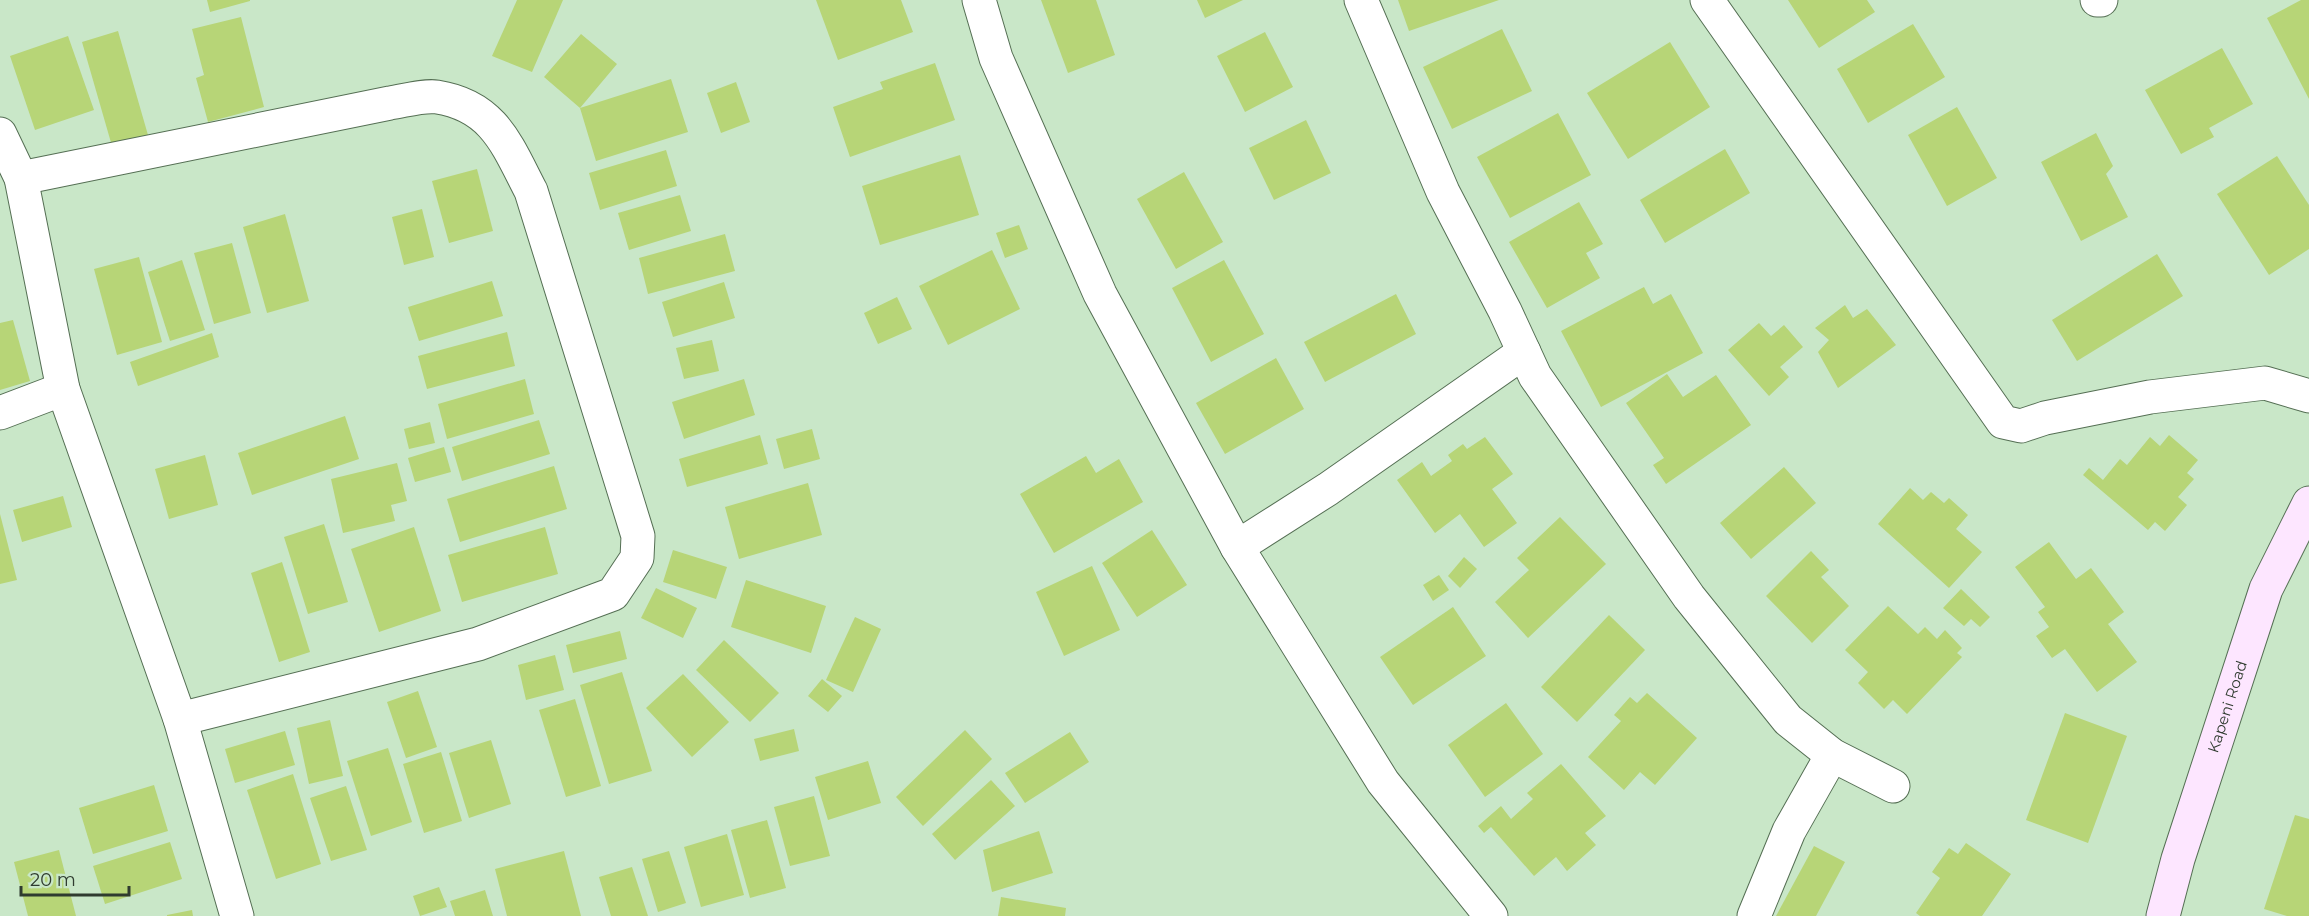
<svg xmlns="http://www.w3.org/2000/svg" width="2309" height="916" font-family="Montserrat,sans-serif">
<rect width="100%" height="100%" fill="#c9e7c8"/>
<g fill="#b7d577">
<path d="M 207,0 L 250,0 L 250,1 L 210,12 Z"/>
<path d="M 517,0 L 563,0 L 532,72 L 492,56 Z"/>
<path d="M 816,0 L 901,0 L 913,32 L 838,60 Z"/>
<path d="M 1041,0 L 1096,0 L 1115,55 L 1068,73 Z"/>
<path d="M 1197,0 L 1243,0 L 1205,18 Z"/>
<path d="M 1398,0 L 1499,0 L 1409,31 Z"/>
<path d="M 1788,0 L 1867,0 L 1875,12 L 1819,48 Z"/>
<path d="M 2301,0 L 2309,0 L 2309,99 L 2267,18 Z"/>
<path d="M 241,17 L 264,107 L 208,122 L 196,78 L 204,75 L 192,29 Z"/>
<path d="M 1913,24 L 1945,77 L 1868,123 L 1837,69 Z"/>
<path d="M 1502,29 L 1532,91 L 1452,129 L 1423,67 Z"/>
<path d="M 118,31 L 150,142 L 114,153 L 82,42 Z"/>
<path d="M 1265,32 L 1293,87 L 1245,112 L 1217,56 Z"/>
<path d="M 581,34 L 617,64 L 580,108 L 671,79 L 688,132 L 596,161 L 580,108 L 544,77 Z"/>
<path d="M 68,36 L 94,110 L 35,130 L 10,56 Z"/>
<path d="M 1670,42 L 1710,107 L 1628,159 L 1587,93 Z"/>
<path d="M 2222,48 L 2253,104 L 2209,128 L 2214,137 L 2181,154 L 2145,90 Z"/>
<path d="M 935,63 L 955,120 L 850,157 L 833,107 L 883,89 L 880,82 Z"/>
<path d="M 736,82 L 750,122 L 721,133 L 707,93 Z"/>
<path d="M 1957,107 L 1997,178 L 1947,206 L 1908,135 Z"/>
<path d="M 1558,113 L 1591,175 L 1510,218 L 1477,157 Z"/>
<path d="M 1306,120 L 1331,173 L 1274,200 L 1249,148 Z"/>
<path d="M 2096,133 L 2113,166 L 2106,174 L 2128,217 L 2081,241 L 2041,162 Z"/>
<path d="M 1725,149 L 1750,193 L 1665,243 L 1640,200 Z"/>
<path d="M 666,150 L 677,186 L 600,210 L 589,173 Z"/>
<path d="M 960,155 L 979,215 L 880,245 L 862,186 Z"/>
<path d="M 2277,156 L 2309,205 L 2309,249 L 2269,275 L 2217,194 Z"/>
<path d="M 477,169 L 493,231 L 449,243 L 432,181 Z"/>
<path d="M 1184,172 L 1223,242 L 1176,269 L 1137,199 Z"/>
<path d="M 680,195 L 691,231 L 629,250 L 618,213 Z"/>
<path d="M 1579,202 L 1603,244 L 1586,253 L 1600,278 L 1547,308 L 1509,242 Z"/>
<path d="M 422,209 L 434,257 L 404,265 L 392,217 Z"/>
<path d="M 285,214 L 309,301 L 267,313 L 243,227 Z"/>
<path d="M 1019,225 L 1028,249 L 1005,258 L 996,233 Z"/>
<path d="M 725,234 L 735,271 L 648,294 L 639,258 Z"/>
<path d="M 232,243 L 251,313 L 214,324 L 194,253 Z"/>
<path d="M 992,250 L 1020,309 L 948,345 L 919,286 Z"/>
<path d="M 2157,254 L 2183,296 L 2077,361 L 2052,320 Z"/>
<path d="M 139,257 L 162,342 L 117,355 L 94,269 Z"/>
<path d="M 182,260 L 205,330 L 170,341 L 148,272 Z"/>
<path d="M 1224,260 L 1264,334 L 1211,362 L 1172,288 Z"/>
<path d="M 492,281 L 503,316 L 419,341 L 408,307 Z"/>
<path d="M 724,282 L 735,318 L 673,337 L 662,302 Z"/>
<path d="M 1644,287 L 1653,304 L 1671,294 L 1703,353 L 1601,407 L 1561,331 Z"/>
<path d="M 1396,294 L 1416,334 L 1325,382 L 1304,342 Z"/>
<path d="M 897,297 L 912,329 L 878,344 L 864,313 Z"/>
<path d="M 1845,305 L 1853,318 L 1867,309 L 1896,345 L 1838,388 L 1818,352 L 1829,340 L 1815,328 Z"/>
<path d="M 13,320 L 30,381 L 0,390 L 0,323 Z"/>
<path d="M 1759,323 L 1771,336 L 1784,325 L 1803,347 L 1780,367 L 1789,377 L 1769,396 L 1728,350 Z"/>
<path d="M 507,332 L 515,366 L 427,389 L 418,356 Z"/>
<path d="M 212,333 L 219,357 L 138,386 L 130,362 Z"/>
<path d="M 712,340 L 719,371 L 684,379 L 676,348 Z"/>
<path d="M 1276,358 L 1304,409 L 1225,454 L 1196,403 Z"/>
<path d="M 1667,374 L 1683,397 L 1716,375 L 1751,425 L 1666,484 L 1653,465 L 1664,458 L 1626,403 Z"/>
<path d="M 525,379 L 534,414 L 447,439 L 438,404 Z"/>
<path d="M 744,379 L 755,415 L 684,439 L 672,402 Z"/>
<path d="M 345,416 L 359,459 L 252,495 L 238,453 Z"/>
<path d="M 539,420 L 550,454 L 462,481 L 452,447 Z"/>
<path d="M 430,422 L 435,443 L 409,449 L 404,429 Z"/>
<path d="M 812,429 L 820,459 L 784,469 L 776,439 Z"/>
<path d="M 760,435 L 768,464 L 687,487 L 679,459 Z"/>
<path d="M 2169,435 L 2198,460 L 2187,473 L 2194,479 L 2178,497 L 2187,505 L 2165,531 L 2155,522 L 2148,530 L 2083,475 L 2089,468 L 2103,480 L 2120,459 L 2127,465 L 2150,437 L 2160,446 Z"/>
<path d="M 1485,437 L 1513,474 L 1492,489 L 1517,523 L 1484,547 L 1460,514 L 1435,533 L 1397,480 L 1422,462 L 1431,476 L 1452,461 L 1448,455 L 1463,444 L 1467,449 Z"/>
<path d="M 444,447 L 451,472 L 415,482 L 408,458 Z"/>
<path d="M 205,455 L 218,505 L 169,519 L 155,469 Z"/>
<path d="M 1086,456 L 1096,473 L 1119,459 L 1143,502 L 1054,553 L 1020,494 Z"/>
<path d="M 397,463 L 407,501 L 391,505 L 395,521 L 343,533 L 331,479 Z"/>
<path d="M 554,466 L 567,509 L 460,542 L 447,499 Z"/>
<path d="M 1784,467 L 1816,503 L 1751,559 L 1720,523 Z"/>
<path d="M 808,483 L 822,535 L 739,559 L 725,507 Z"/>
<path d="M 1910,488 L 1923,500 L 1931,492 L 1944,503 L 1949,498 L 1968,515 L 1956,529 L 1982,552 L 1949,588 L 1878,524 Z"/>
<path d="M 63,496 L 72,527 L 22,542 L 13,510 Z"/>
<path d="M 0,514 L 17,580 L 0,584 Z"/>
<path d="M 1560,517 L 1606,564 L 1528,638 L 1495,602 L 1529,570 L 1517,558 Z"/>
<path d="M 324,524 L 348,602 L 308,614 L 284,537 Z"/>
<path d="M 414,527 L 441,611 L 379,632 L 351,549 Z"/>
<path d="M 545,527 L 558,574 L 462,602 L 448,555 Z"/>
<path d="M 1152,530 L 1187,585 L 1137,617 L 1102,563 Z"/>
<path d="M 2049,542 L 2076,579 L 2091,568 L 2124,612 L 2108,624 L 2137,662 L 2097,692 L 2065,649 L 2052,658 L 2036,636 L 2049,627 L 2038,612 L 2045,607 L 2015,567 Z"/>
<path d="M 673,550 L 727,567 L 716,599 L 663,582 Z"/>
<path d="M 1811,551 L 1829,570 L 1821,577 L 1849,606 L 1812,643 L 1766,596 Z"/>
<path d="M 1464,557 L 1477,569 L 1460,588 L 1448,576 Z"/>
<path d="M 282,562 L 310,652 L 279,662 L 251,573 Z"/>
<path d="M 1092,566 L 1120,630 L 1064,656 L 1036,592 Z"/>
<path d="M 1439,575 L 1449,590 L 1433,601 L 1423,585 Z"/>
<path d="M 746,580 L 826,606 L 811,653 L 731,627 Z"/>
<path d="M 656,588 L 697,608 L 683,638 L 641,618 Z"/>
<path d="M 1961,589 L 1990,617 L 1980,627 L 1971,619 L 1964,626 L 1943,608 Z"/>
<path d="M 1888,606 L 1918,634 L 1925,627 L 1937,639 L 1945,630 L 1962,648 L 1957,653 L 1962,657 L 1907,714 L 1893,700 L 1884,709 L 1858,683 L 1868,672 L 1845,650 Z"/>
<path d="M 1453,607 L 1486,656 L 1413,705 L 1380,657 Z"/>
<path d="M 1609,615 L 1645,650 L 1577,722 L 1541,687 Z"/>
<path d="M 855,617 L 881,629 L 853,692 L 826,680 Z"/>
<path d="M 620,631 L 627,659 L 573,673 L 566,645 Z"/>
<path d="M 724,640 L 779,693 L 750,722 L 696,670 Z"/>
<path d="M 555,655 L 564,690 L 526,700 L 518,665 Z"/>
<path d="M 622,672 L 652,771 L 609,784 L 580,685 Z"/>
<path d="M 683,674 L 729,722 L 692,757 L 646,708 Z"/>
<path d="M 822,679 L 842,696 L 828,712 L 808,696 Z"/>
<path d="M 418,691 L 437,747 L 406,758 L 387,702 Z"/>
<path d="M 1647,693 L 1697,738 L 1655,785 L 1640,772 L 1624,790 L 1588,757 L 1621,721 L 1614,715 L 1630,697 L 1637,703 Z"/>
<path d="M 575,699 L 601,786 L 566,797 L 539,710 Z"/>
<path d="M 1506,703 L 1543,754 L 1485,797 L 1448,745 Z"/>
<path d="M 2065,713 L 2127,736 L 2088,843 L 2026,820 Z"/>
<path d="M 330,720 L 343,776 L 309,784 L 297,728 Z"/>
<path d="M 794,729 L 799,751 L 760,761 L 754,739 Z"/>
<path d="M 965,730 L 992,759 L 923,826 L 896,797 Z"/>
<path d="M 285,731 L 295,765 L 235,783 L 225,749 Z"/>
<path d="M 1070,732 L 1089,762 L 1025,803 L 1005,773 Z"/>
<path d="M 491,740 L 511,804 L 469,818 L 449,753 Z"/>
<path d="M 388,748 L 412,822 L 371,836 L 347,761 Z"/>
<path d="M 441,752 L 462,821 L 424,833 L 403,764 Z"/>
<path d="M 868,761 L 881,803 L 828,820 L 815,777 Z"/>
<path d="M 1561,764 L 1606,816 L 1585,833 L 1596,845 L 1567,871 L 1556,857 L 1534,876 L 1491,827 L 1484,833 L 1478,826 L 1501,806 L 1511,819 L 1533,799 L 1527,793 Z"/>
<path d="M 293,774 L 321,864 L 276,879 L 247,790 Z"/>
<path d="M 991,780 L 1015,806 L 955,860 L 932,834 Z"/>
<path d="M 154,785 L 168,831 L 93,854 L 79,808 Z"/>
<path d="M 346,786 L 367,850 L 331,861 L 310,798 Z"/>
<path d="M 814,796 L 830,856 L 790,866 L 774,807 Z"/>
<path d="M 2295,815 L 2309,819 L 2309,916 L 2287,916 L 2264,909 Z"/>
<path d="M 767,820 L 786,888 L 750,898 L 731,830 Z"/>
<path d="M 1039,831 L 1053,873 L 992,892 L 983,850 Z"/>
<path d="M 727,834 L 744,895 L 701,907 L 684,847 Z"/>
<path d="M 170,842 L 182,879 L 105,904 L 93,866 Z"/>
<path d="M 1966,843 L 2011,874 L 1982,916 L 1920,916 L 1916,913 L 1940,878 L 1932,872 L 1949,848 L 1958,854 Z"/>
<path d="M 1814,846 L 1845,862 L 1816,916 L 1776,916 Z"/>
<path d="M 59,850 L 76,916 L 28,916 L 14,862 Z"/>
<path d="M 564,851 L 581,916 L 507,916 L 495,869 Z"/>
<path d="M 669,851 L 686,903 L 658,912 L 642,859 Z"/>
<path d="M 632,867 L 648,916 L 611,916 L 599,877 Z"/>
<path d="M 439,887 L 447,907 L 420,916 L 413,896 Z"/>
<path d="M 485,890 L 493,916 L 455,916 L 450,901 Z"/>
<path d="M 1001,897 L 1066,908 L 1065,916 L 998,916 Z"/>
<path d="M 192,910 L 193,916 L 167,916 L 167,915 Z"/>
</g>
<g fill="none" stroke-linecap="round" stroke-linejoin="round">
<g stroke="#556f54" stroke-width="35">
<g id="street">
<path d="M 979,0 L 996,58 L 1100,294 L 1237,547 L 1383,782 L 1491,916"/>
<path d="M 1361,0 L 1443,192 L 1505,311 L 1535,376 L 1689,597 L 1788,720 L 1832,755 L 1893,786"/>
<path d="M 1707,0 L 2003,422 L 2021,426 L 2045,418 L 2150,397 L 2265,383 L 2309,396"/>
<path d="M 2097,0 L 2101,0"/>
<path d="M 0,134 L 21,178 L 63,389 L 180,719 L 237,916"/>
<path d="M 21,178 L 390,103 C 404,101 423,95 437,97 C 494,106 507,145 531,191 L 626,497 L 638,536 L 637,558 L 613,594 L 478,644 L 180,719"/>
<path d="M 0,413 L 63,389"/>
<path d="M 1237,547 L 1328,489 L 1524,352"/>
<path d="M 1754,916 L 1789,831 L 1832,755"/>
</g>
</g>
<g stroke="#556f54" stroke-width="35">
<g id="secondary">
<path id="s1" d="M 2163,916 L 2178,859 L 2266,589 L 2309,503"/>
</g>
</g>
<use href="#street" stroke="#fff" stroke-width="33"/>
<use href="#secondary" stroke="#fde6ff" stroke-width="33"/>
</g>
<g text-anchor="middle" stroke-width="6" stroke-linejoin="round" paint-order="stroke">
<g font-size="15" fill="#2f3b2f" stroke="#c9e7c8">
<text dy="5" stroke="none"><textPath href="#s1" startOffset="219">Kapeni Road</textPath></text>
</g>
</g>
<path d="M21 886v9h108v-9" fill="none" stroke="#2f3b2f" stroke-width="3"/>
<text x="30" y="886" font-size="18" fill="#2f3b2f" stroke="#c9e7c8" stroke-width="4.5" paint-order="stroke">20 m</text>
</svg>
